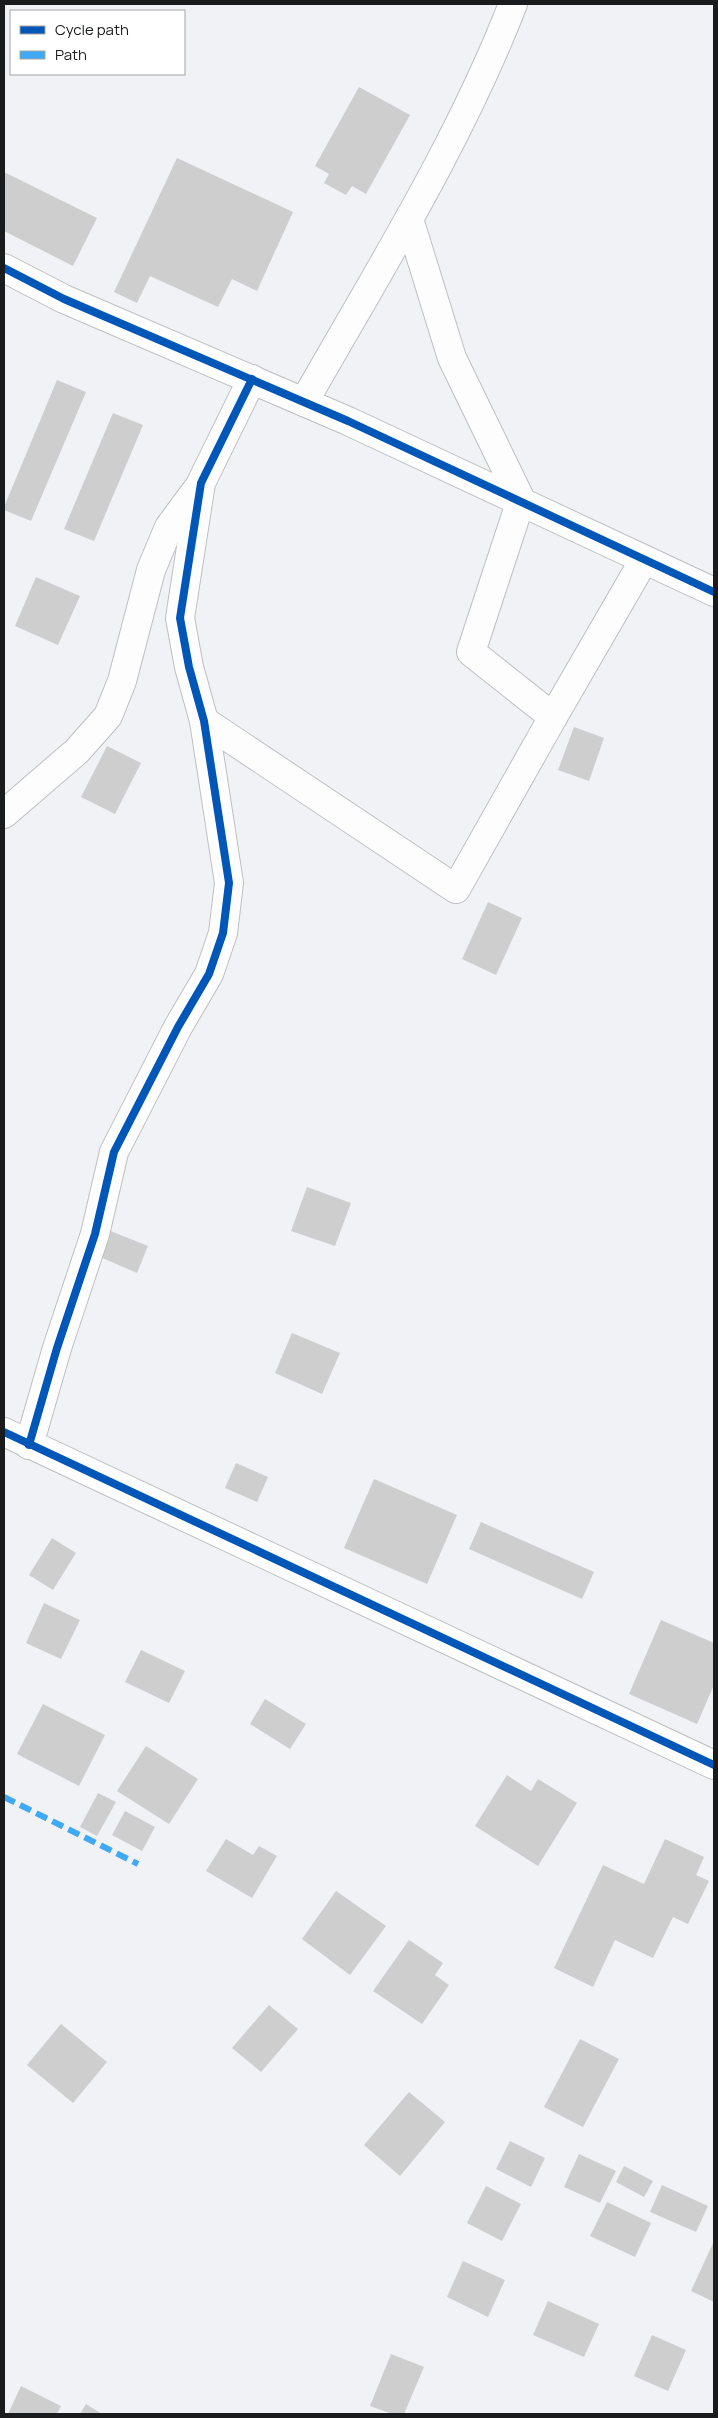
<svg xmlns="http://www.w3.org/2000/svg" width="718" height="2418" font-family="Manrope,sans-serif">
<rect width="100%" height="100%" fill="#f0f2f5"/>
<g fill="#cecece">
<path d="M 359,87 L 410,115 L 366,194 L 352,186 L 346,195 L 324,183 L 329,174 L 315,166 Z"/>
<path d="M 177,158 L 293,212 L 257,291 L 232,279 L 218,307 L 150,276 L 137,303 L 114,292 Z"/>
<path d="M 4,172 L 97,218 L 73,266 L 4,231 Z"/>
<path d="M 57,380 L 86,392 L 31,521 L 4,510 L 4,507 Z"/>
<path d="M 113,413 L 143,425 L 94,541 L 64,529 Z"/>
<path d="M 36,577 L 80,596 L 58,645 L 15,626 Z"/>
<path d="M 574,727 L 604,738 L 589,781 L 558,770 Z"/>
<path d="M 107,746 L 141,763 L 115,814 L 81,797 Z"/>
<path d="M 488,902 L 522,918 L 496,975 L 462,959 Z"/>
<path d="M 307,1187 L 351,1203 L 335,1246 L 291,1231 Z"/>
<path d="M 108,1230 L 148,1246 L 137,1273 L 98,1256 Z"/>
<path d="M 292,1333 L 340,1353 L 322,1394 L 275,1373 Z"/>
<path d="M 236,1463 L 268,1477 L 257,1502 L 225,1488 Z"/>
<path d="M 374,1479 L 457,1515 L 427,1584 L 344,1548 Z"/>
<path d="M 481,1522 L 594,1572 L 582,1599 L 469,1549 Z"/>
<path d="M 52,1538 L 76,1553 L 53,1590 L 29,1575 Z"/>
<path d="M 44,1603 L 80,1620 L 61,1659 L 26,1643 Z"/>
<path d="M 661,1620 L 714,1643 L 714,1685 L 697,1724 L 629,1694 Z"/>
<path d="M 141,1650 L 185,1671 L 169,1703 L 125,1682 Z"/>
<path d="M 265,1699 L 306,1724 L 290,1749 L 250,1724 Z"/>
<path d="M 43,1704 L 105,1735 L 79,1786 L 17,1754 Z"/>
<path d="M 146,1746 L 198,1779 L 169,1824 L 117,1791 Z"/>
<path d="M 507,1775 L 531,1791 L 538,1779 L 577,1803 L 538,1866 L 475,1826 Z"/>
<path d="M 98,1793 L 116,1802 L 97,1836 L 80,1827 Z"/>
<path d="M 125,1811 L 155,1827 L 142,1851 L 112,1835 Z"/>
<path d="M 226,1839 L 253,1855 L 259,1846 L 277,1856 L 252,1898 L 206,1871 Z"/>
<path d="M 665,1839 L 704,1857 L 696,1875 L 709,1881 L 688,1924 L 673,1917 L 653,1958 L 615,1940 L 593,1987 L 554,1968 L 603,1865 L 644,1884 Z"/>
<path d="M 336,1891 L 386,1926 L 350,1975 L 302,1939 Z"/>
<path d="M 409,1940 L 443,1963 L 435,1975 L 449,1985 L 422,2024 L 373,1991 Z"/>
<path d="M 269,2005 L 298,2029 L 261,2072 L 232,2048 Z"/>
<path d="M 61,2024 L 107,2062 L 73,2103 L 27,2065 Z"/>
<path d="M 580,2039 L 619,2059 L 583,2127 L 544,2107 Z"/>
<path d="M 409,2092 L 445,2122 L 400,2176 L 364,2145 Z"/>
<path d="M 510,2141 L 545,2158 L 531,2187 L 496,2169 Z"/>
<path d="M 579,2154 L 616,2171 L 600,2203 L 564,2187 Z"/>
<path d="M 624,2166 L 653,2181 L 644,2197 L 616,2182 Z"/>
<path d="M 662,2185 L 708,2206 L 696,2232 L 650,2212 Z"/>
<path d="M 486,2186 L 521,2204 L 502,2241 L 467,2223 Z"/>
<path d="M 607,2202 L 651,2223 L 635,2257 L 590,2236 Z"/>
<path d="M 714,2241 L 714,2302 L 691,2291 Z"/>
<path d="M 463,2261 L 505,2280 L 488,2317 L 447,2297 Z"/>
<path d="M 548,2301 L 599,2324 L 584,2357 L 533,2335 Z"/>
<path d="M 652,2335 L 686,2350 L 668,2391 L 634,2376 Z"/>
<path d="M 391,2354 L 424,2367 L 404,2414 L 392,2414 L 370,2406 Z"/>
<path d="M 21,2386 L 61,2406 L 57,2414 L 8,2414 Z"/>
<path d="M 86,2404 L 102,2414 L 80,2414 Z"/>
</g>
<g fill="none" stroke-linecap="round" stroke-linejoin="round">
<g stroke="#bebfc2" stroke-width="30">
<g id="minor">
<path d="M 409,219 L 452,358 L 521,500 L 471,652 L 553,717 L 644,560"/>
<path d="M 4,268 L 64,299 L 348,421 L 714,592"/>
<path d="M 304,402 C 378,272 459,143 513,4"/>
<path d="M 204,721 L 456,889 L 553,717"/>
<path d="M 4,814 L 77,751 L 108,716 L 122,681 L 151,570 L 169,527 L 198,488"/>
<path d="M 4,1432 L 714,1765"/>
<path d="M 29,1445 L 57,1348 L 95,1234 L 114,1152 L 178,1027 L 209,974 L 223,933 L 229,883 L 204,721 L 189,667 L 180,618 L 201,483 L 252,379"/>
</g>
</g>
<use href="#minor" stroke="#fdfdfe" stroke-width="28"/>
<path stroke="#3fa9f5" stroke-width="6" stroke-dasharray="12 6" stroke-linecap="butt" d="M 4,1797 L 138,1864"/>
<g stroke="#fff" stroke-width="11">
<g id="cycleway">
<path d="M 4,268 L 64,299 L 348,421 L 714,592"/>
<path d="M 4,1432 L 714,1765"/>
<path d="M 29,1445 L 57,1348 L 95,1234 L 114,1152 L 178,1027 L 209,974 L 223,933 L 229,883 L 204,721 L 189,667 L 180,618 L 201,483 L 252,379"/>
</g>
</g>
<use href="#cycleway" stroke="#0057b8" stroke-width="8"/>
</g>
<rect width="718" height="2418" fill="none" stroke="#191b1d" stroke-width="10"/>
<rect x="10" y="10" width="175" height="65" fill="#ffffff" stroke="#a3a4a5"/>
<rect x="20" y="26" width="25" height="8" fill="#0057b8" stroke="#a3a4a5"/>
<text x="55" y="35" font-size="15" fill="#191b1d">Cycle path</text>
<rect x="20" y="51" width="25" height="8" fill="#3fa9f5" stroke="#a3a4a5"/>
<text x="55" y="60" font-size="15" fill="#191b1d">Path</text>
</svg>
